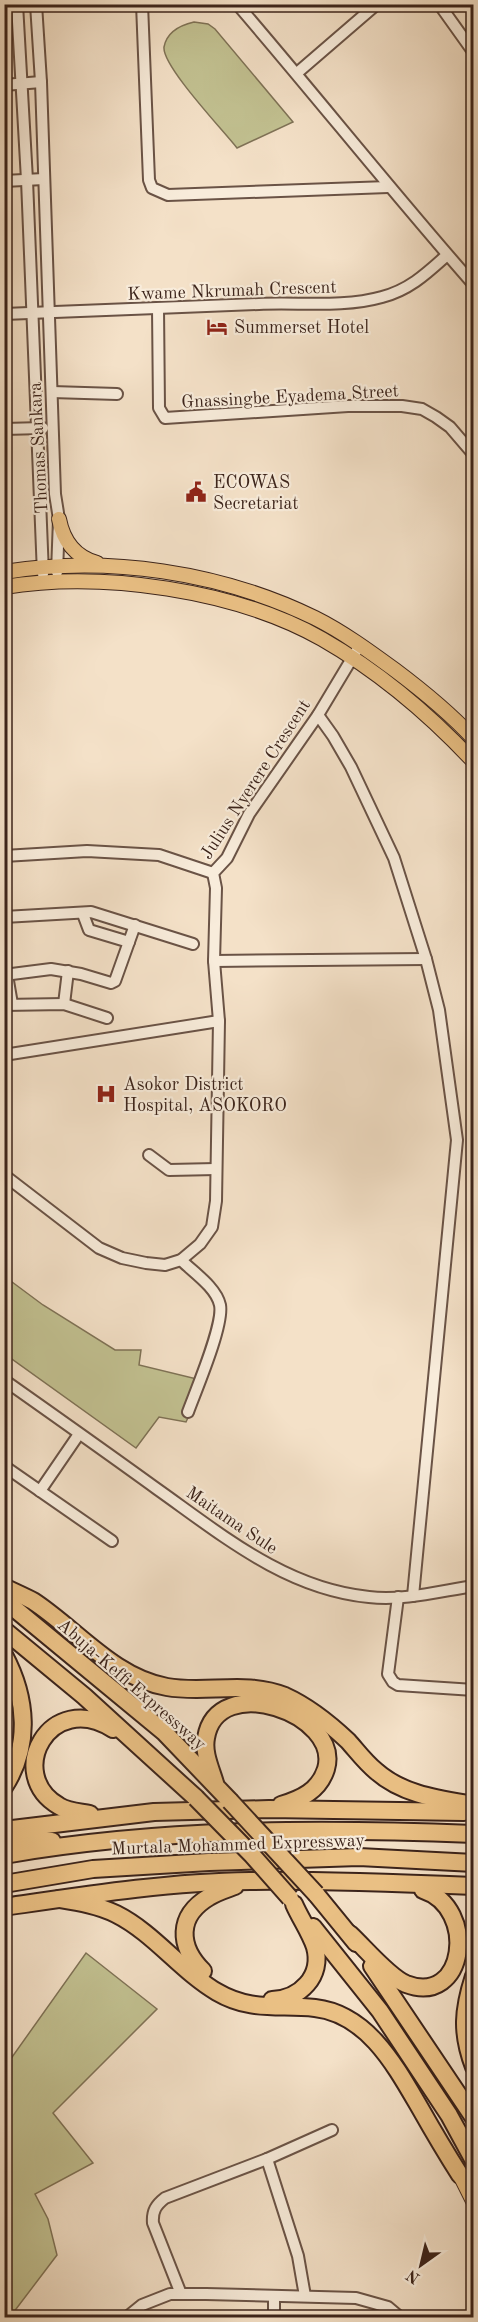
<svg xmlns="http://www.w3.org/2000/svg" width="478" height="2322" font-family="'Old Standard TT',serif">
<rect width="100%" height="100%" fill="#f4e1c8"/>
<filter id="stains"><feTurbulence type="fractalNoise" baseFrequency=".00333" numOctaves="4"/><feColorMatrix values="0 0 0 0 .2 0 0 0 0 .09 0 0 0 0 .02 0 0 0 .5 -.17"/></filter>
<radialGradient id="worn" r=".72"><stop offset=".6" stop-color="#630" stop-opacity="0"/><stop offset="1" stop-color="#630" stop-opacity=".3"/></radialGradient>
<g fill="#c2c191" stroke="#7f7256" stroke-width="1.5">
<path d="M 194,22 L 208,24 L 215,29 L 293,122 L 237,148 C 223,130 162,66 164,47 C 167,31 181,25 194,22 Z"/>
<path d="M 4,1276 L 43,1305 L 115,1350 L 141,1350 L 139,1365 L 205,1381 L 186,1422 L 159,1417 L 136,1448 L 5,1354 Z"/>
<path d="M 86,1953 L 157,2009 L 53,2113 L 93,2163 L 35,2194 L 48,2219 L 57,2255 L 10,2317 L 5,2317 L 5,2067 Z"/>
</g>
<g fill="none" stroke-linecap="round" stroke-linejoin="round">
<g stroke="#6a5346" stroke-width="14">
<g id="minor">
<path d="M 17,4 L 27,180 L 43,574"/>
<path d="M 36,4 L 41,82 L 55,494 L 59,519 L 57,572"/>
<path d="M 142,4 L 149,180 L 152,188 L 168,195 L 388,187"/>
<path d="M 237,4 C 317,97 393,193 474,285"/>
<path d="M 439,4 L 474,53"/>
<path d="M 297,73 L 377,4"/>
<path d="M 4,85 L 41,82"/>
<path d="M 4,181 L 44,179"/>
<path d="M 158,308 L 159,408 L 165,418 L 348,406 L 402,406 L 422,409 L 436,417 L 450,427 L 474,455"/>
<path d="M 4,314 C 90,311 174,307 259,304 C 299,302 343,308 382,297 C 409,290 426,274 446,256"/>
<path d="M 52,392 L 117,394"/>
<path d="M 4,429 L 43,428"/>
<path d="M 318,715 L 333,736 L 351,767 L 394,858 L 426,959 L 439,1010 L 457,1140 L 413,1596"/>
<path d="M 4,856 L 87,851 L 159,855 L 213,873"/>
<path d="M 83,914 L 89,930 L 129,942"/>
<path d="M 4,917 L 91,912 L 193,944"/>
<path d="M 214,961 L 426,959"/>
<path d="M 4,975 L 51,969 L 81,974 L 111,983 L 115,981 L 135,925"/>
<path d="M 7,975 L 12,1004"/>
<path d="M 64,1004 L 68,971"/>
<path d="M 4,1005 L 64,1004 L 107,1018"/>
<path d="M 4,1055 L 219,1021"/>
<path d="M 149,1155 L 169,1170 L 216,1169"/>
<path d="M 4,1175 L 99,1248 L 122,1258 L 146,1263 L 165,1265 L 181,1260 L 200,1244 L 212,1227 L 216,1201 L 219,1021 L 214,961 L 216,888 L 213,873 L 227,858 L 249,814 L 318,715 L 360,645"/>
<path d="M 181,1260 C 193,1272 216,1287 220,1305 C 224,1325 196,1390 188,1412"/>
<path d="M 4,1380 C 55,1416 106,1452 157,1489 C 222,1535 286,1589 369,1597 C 404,1601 440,1591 474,1586"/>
<path d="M 4,1466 L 112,1541"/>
<path d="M 40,1491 L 79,1434"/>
<path d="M 398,1597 L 388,1674 L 393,1682 L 398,1685 L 474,1690"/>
<path d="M 267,2159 L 298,2256 L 305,2296"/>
<path d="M 181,2294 L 153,2223 C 152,2211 156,2205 165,2198 L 267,2159 L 332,2130"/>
<path d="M 274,2297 L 274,2318"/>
<path d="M 126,2318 L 142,2305 L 170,2294 L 206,2294 L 356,2298 L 388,2307 L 401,2318"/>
</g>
</g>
<g stroke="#3c241b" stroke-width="16">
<g id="major">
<path d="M 59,519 C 63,540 75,557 97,563"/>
<path d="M 4,572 C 107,555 221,572 315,618 C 343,632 369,651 395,670 C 423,691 450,713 474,739"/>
<path d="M 4,587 C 103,571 235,590 322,639 C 378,671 430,715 474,762"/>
<path d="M 460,2175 L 474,2203"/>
</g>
</g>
<g stroke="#3c241b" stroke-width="20">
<g id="highway">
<path d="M 4,1587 C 14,1592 24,1596 33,1601 C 76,1629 114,1678 167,1687 C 206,1694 246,1680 285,1696 C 307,1706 330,1724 348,1741 C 357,1751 365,1762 376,1771 C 403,1795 439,1799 474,1805"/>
<path d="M 4,1600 L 164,1732 L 230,1801"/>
<path d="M 4,1630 L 84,1696 L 196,1798"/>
<path d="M 4,1655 C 27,1698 31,1746 4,1787"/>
<path d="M 215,1783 C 211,1769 203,1753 206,1738 C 217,1670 342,1714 326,1769 C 319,1791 301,1799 281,1805"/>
<path d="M 90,1814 C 80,1812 68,1812 59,1806 C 4,1774 50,1689 113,1729"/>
<path d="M 4,1830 L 154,1812 L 269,1809 L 464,1812"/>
<path d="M 4,1839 L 52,1841"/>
<path d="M 4,1855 C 159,1828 317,1828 474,1834"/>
<path d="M 4,1884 L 93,1869 L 209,1862 L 359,1857 L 474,1863"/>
<path d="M 316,1894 L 356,1943"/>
<path d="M 59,1899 C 78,1902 98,1905 116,1914 C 154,1933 181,1971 217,1992 C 251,2012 279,2004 315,2008 C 368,2014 396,2067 420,2108 C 433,2131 446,2153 460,2175"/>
<path d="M 4,1907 C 86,1895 168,1882 250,1881 C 324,1880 399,1883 474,1886"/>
<path d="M 313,1927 L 380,2011 L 449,2115 L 474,2161"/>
<path d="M 350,1934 C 365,1948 389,1977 406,1984 C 466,2007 478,1908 423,1890"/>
<path d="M 372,1966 L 474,2118"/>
<path d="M 203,1971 C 178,1946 177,1916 209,1897 C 217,1892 227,1889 235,1886"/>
<path d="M 474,1976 C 463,2010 461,2033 474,2067"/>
<path d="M 272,2000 C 300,1999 323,1976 315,1947 C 310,1932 300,1918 294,1904"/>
</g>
</g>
<use href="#minor" stroke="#f8ecdb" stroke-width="10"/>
<use href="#major" stroke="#eac084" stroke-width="14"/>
<use href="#highway" stroke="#eac084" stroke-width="16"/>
<g stroke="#3c241b" stroke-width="20" stroke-linecap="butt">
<g id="highway-bridge">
<path d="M 196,1798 L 252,1855 L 290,1898"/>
<path d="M 230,1801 L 316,1894"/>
</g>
</g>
<use href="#highway-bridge" stroke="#eac084" stroke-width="16"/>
</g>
<defs>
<g id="hotel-bare" transform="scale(1.62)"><path d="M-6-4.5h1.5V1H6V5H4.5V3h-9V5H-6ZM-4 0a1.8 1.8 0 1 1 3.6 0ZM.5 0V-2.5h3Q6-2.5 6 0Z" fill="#8f2418" stroke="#f8ecdb" stroke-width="2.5" paint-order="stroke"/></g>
<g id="civic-bare" transform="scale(1.62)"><path d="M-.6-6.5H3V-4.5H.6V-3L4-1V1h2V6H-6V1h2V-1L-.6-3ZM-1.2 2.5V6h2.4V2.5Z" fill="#8f2418" stroke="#f8ecdb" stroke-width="2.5" paint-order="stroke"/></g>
<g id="hospital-bare" transform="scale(1.62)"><path d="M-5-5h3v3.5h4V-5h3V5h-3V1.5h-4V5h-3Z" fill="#8f2418" stroke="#f8ecdb" stroke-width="2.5" paint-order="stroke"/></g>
</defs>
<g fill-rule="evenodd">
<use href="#hotel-bare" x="217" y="327"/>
<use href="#civic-bare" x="196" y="492"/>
<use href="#hospital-bare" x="106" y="1094"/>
</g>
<g text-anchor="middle" stroke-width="4.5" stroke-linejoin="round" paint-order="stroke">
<g font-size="18" fill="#3c241b" stroke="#f8ecdb">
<text transform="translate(232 290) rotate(-2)" y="6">Kwame Nkrumah Crescent</text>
<text transform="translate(290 396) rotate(-3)" y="6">Gnassingbe Eyadema Street</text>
<text transform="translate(38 448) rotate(-93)" y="6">Thomas Sankara</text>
<text transform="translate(255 779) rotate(-57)" y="6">Julius Nyerere Crescent</text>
<text transform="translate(232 1520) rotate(34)" y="6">Maitama Sule</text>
<text transform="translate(132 1684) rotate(41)" y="6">Abuja-Keffi Expressway</text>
<text transform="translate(238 1844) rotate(-2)" y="6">Murtala Mohammed Expressway</text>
</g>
<g font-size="18" fill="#3c241b" stroke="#f8ecdb" text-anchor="start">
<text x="234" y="333">Summerset Hotel</text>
<text x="213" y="488">ECOWAS<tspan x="213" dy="21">Secretariat</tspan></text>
<text x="123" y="1090">Asokor District<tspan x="123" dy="21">Hospital, ASOKORO</tspan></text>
</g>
</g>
<rect width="478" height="2322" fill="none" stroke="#f4e1c8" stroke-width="24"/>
<rect x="6" y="6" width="466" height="2310" fill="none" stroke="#3c241b" stroke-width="3"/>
<rect x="12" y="12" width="454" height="2298" fill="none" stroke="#3c241b" stroke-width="1.5"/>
<g transform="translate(421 2265) rotate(214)" stroke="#f8ecdb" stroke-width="4.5" paint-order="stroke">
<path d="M0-4.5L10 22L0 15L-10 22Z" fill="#3c241b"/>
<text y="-9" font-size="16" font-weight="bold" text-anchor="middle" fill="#3c241b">N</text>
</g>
<rect width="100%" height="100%" filter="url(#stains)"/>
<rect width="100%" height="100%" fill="url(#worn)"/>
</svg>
